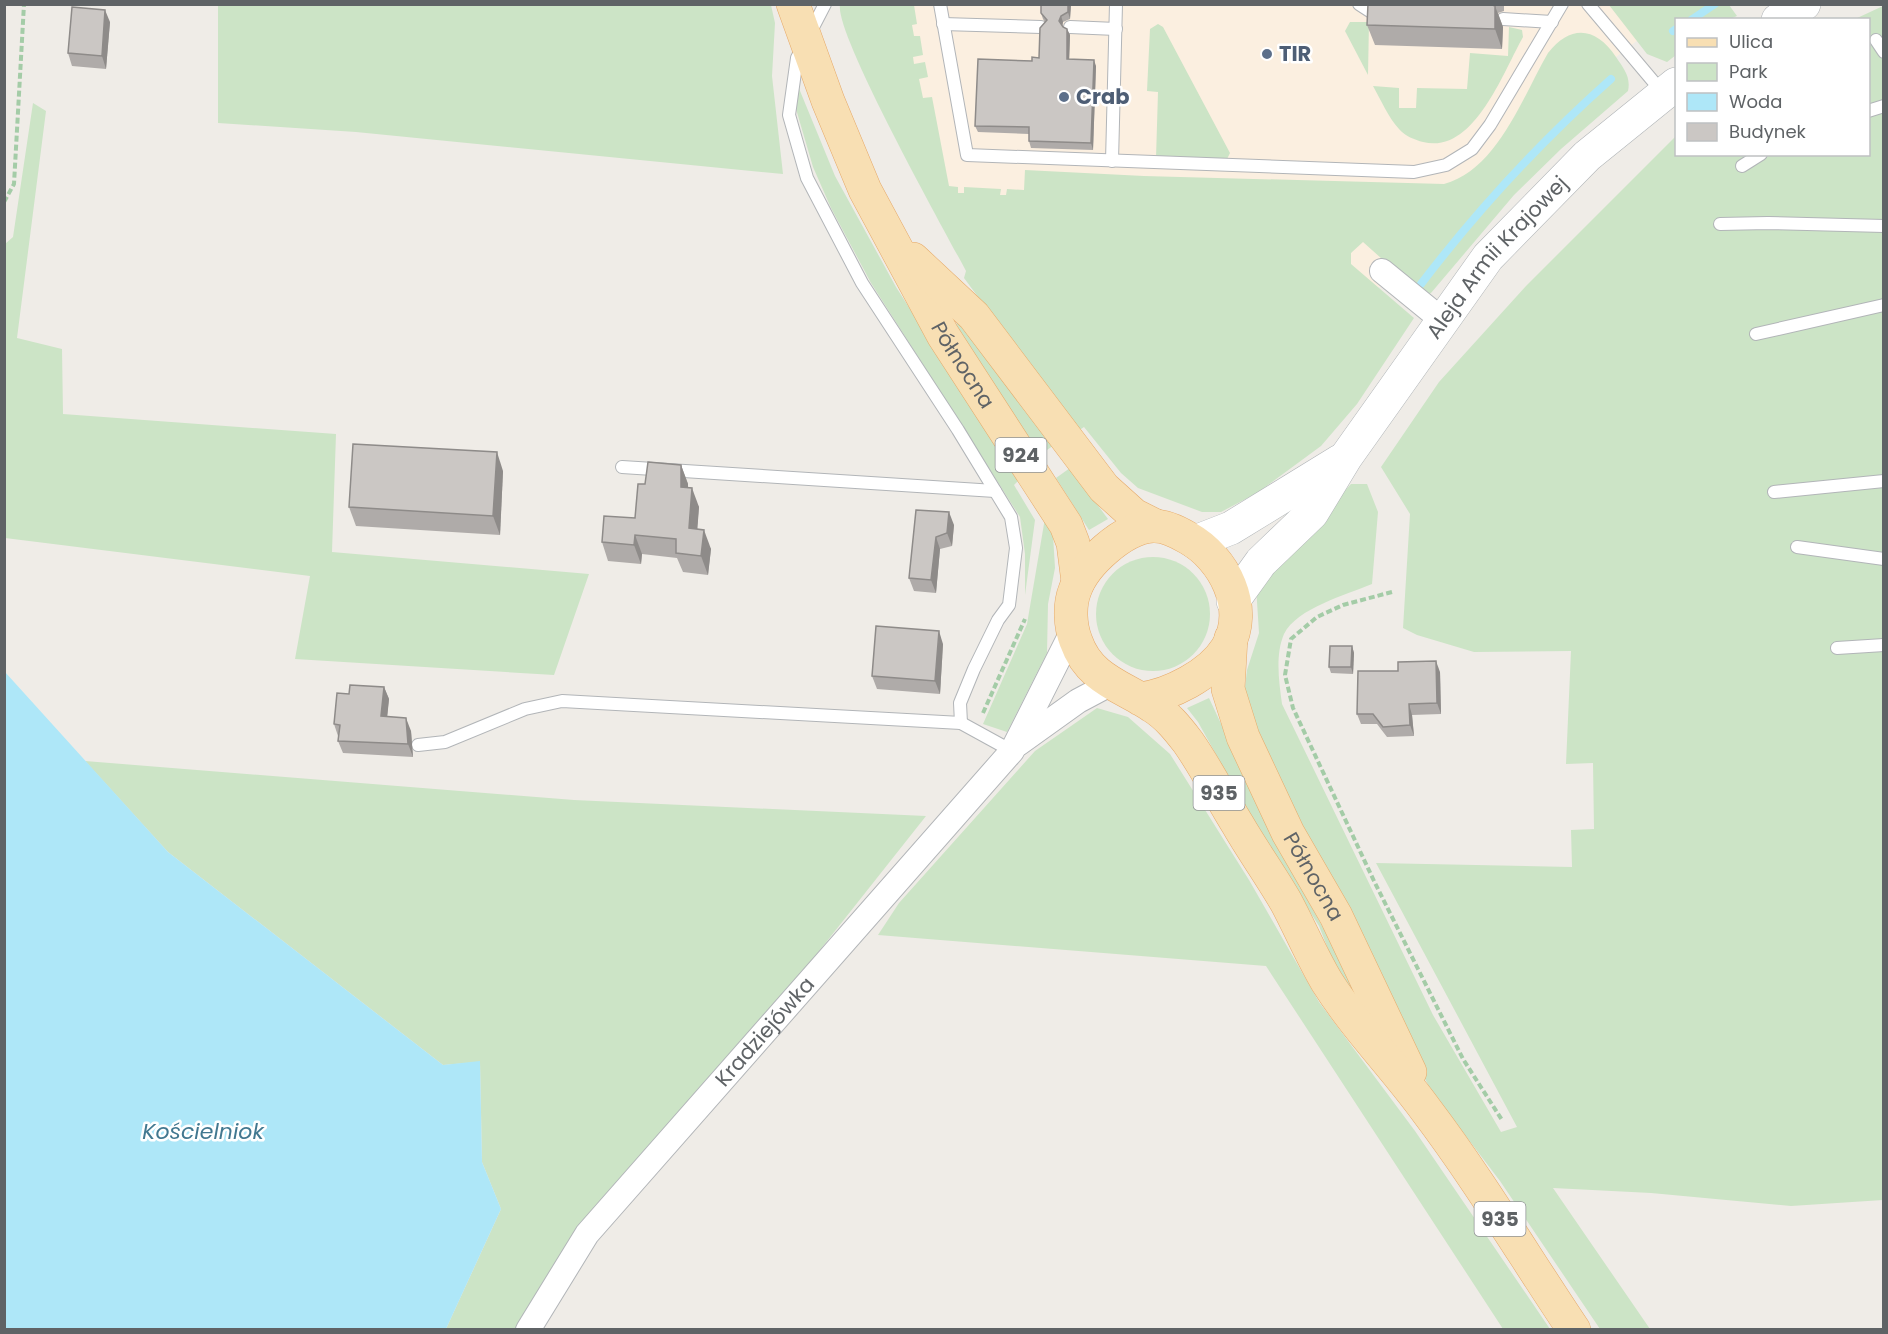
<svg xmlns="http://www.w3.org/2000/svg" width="1888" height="1334" font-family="Poppins,sans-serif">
<rect width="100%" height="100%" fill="#efece7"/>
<path fill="#fbefe0" d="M 862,5 L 1690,5 L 1651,30 L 1590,77 L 1396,288 L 1003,263 L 947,198 Z"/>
<g fill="#cce4c6">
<path d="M 218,5 L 771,5 L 775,23 L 772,76 L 783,174 L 356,132 L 218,123 Z"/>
<path d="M 840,5 L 914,5 L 917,24 L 912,25 L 914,36 L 920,36 L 923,55 L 913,57 L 914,64 L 925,62 L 928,77 L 919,79 L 923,98 L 932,97 L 949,186 L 958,187 L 958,193 L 964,193 L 964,187 L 1001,189 L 1000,195 L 1006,195 L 1007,189 L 1024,190 L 1025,170 L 1144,176 L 1444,184 C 1497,170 1522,98 1548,53 C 1571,24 1596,27 1616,57 C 1624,69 1631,77 1628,91 L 1561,149 L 1514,195 L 1431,293 L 1426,295 L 1419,292 L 1363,242 L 1351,253 L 1351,264 L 1414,318 L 1357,404 L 1321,446 L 1257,493 L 1221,512 L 1202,512 L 1138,488 L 1121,473 L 1084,427 L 1078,431 L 964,278 L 966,271 C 945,231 835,35 840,5 Z"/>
<path d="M 1609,5 L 1729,5 L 1737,16 L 1730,19 L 1676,20 L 1676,55 L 1667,62 L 1647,54 Z"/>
<path d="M 1883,6 L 1883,1200 L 1791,1206 L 1651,1193 L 1553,1188 L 1650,1329 L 1600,1329 L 1500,1181 L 1430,1089 L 1263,746 L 1244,696 L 1247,670 L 1259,633 L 1256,586 L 1351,484 L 1367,484 L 1378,512 L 1372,584 C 1346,595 1297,608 1284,634 C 1275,655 1279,682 1282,704 L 1433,1015 L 1501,1132 L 1517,1127 L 1376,863 L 1572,867 L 1571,830 L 1594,829 L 1593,763 L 1566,764 L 1571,651 L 1474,652 L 1417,635 L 1403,628 L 1410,514 L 1381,467 L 1439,382 L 1526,286 L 1676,136 L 1676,154 L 1868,154 L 1868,20 L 1855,19 Z"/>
<path d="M 1350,22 L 1369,22 L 1368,75 L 1345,31 Z"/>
<path d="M 1158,24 L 1163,27 L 1230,153 L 1227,159 L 1156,158 L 1158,92 L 1147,91 L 1150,29 Z"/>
<path d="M 1509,27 L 1522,30 L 1523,37 C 1503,72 1474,155 1423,142 C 1415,140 1405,136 1399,129 C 1388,117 1381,100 1373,86 L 1399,88 L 1399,108 L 1416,108 L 1417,88 L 1467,89 L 1470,53 L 1508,56 Z"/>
<path d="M 798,86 L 835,176 L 896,287 L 1019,480 L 1014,485 L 1035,520 L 1025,595 L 1025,554 L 1020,517 L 871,283 L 831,208 L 813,167 L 796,109 Z"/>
<path d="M 33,103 L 46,111 L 17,338 L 62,349 L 63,414 L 336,434 L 332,552 L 589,574 L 554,675 L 295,659 L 310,576 L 5,538 L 5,244 L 13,237 Z"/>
<path d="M 961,320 L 1054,445 L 1040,455 L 959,331 L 956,324 Z"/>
<path d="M 1070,468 L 1108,519 L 1089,530 L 1056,478 Z"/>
<path d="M 1045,518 L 1053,535 L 1055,568 L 1048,604 L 1047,653 L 1007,732 L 983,724 L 1027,624 Z"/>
<circle cx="1153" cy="614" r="57"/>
<path d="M 1209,698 L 1280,850 L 1374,1020 L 1337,972 L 1319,926 L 1258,830 L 1198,722 L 1187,708 Z"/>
<path d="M 1097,708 L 1128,717 L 1170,754 L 1249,880 L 1319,1002 L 1415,1131 L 1550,1329 L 1503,1329 L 1266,966 L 878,935 L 899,903 L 1035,751 Z"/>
<path d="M 85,761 L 574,800 L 926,816 L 520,1329 L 446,1329 L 501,1209 L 482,1162 L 480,1062 L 443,1065 L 168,852 Z"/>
</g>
<path fill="#aee7f8" d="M 5,672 L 168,852 L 443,1065 L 480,1061 L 482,1162 L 501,1209 L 446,1329 L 5,1329 Z"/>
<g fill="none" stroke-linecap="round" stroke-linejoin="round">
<g stroke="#aee7f8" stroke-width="8">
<path d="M 1691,20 L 1715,4"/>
<path d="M 1673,31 L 1676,29"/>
<path d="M 1421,284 C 1479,208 1539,143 1611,79"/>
</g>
<g stroke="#b2b5b8" stroke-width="14">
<g id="service">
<path d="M 940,4 L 967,155 L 1414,172 L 1446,165 L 1472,149 L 1490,125 L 1562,4"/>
<path d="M 1359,4 L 1376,15"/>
<path d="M 1588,4 L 1663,93"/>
<path d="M 1503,19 L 1552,22"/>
<path d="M 943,24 L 1041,27"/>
<path d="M 1070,27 L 1116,29"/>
<path d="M 810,33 L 825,4"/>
<path d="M 1876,40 L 1884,52"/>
<path d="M 802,49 L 797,58 L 789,115 L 807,178 L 862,283 L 958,430 L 1011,517 L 1016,548 L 1009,605 L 998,620 L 974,669 L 960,703 L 961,723"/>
<path d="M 1868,111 L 1884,106"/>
<path d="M 1112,161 L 1116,4"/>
<path d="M 1742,166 L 1761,154"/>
<path d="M 1720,224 L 1768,223 L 1884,226"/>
<path d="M 1756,334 L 1884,305"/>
<path d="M 622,467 L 995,491"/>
<path d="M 1774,492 L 1884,481"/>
<path d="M 1797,547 L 1884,559"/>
<path d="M 1837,648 L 1884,645"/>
<path d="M 418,745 L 445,742 L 525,709 L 562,701 L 961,723 L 1012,751"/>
</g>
</g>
<g stroke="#b2b5b8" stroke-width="26">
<g id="minor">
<path d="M 1382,271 L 1442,320"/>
<path d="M 1018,744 L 1078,701 L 1110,684"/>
<path id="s1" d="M 528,1330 L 587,1234 L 1012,751 L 1073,630"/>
</g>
</g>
<g stroke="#b1b5b8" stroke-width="34">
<g id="secondary">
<path d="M 1778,20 L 1804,4"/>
<path d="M 1195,542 L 1231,528 L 1340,461"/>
<path id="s2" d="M 1233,601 L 1261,562 L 1312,513 L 1346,457 L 1488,257 L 1587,156 L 1676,84"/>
</g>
</g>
<g stroke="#e6a969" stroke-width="34">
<g id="primary">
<path id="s3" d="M 793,4 L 828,101 L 865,190 L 943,335 L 1066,525 L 1073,543 L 1078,582"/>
<path d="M 913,259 L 974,316 L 1104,488 L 1134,515 L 1156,526"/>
<path id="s4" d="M 1231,638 L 1228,689 L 1243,737 L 1288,833 L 1336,916 L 1410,1072"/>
<path d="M 1140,699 C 1170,695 1210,675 1227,648 C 1250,608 1224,558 1188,538 C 1178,532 1164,525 1152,526 C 1123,528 1084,564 1075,590 C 1069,605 1070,626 1076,641 C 1089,679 1122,686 1152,706 C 1167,715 1178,729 1188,742 C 1207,769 1221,798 1238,825 C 1253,851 1271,876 1286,902 C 1300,928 1312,957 1327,982 C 1356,1028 1394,1066 1426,1110 C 1479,1180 1525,1257 1574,1330"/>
</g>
</g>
<g stroke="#a4cca7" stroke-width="4" stroke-dasharray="6 3" stroke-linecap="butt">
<path d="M 4,202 L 14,184 L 24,4"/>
<path d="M 1392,592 L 1343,605 L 1317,617 L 1291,639 L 1285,675 L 1293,708 L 1374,881 L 1463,1059 L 1502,1120"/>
<path d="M 983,713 L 1025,619"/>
</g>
<use href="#service" stroke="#fff" stroke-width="12"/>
<use href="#minor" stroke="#fff" stroke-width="24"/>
<use href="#secondary" stroke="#fff" stroke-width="33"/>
<use href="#primary" stroke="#f8dfb3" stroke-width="33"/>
</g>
<g fill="#afaba9">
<path d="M 1041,4 L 1071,4 L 1070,19 L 1063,22 L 1062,26 L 1067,29 L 1070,35 L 1069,59 L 1096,66 L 1093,150 L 1031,148 L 1029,141 L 1029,134 L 978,132 L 975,126 L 1032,61 L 1039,58 L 1045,22 L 1043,19 L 1041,13 Z"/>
<path d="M 1368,4 L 1504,4 L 1504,11 L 1498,13 L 1503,27 L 1502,49 L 1375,45 L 1367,25 Z"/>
<path d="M 110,22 L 106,69 L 72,66 L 68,53 Z"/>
<path d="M 681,465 L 688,484 L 688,488 L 699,507 L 697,529 L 711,549 L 708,575 L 683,572 L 677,558 L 642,554 L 641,564 L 608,561 L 602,542 L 635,518 Z"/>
<path d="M 503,471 L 500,535 L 356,526 L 349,507 Z"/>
<path d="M 916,510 L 954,525 L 952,546 L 940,549 L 936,593 L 914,591 L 909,578 Z"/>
<path d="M 943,644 L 940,694 L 877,689 L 872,676 Z"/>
<path d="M 1352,646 L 1354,653 L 1353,674 L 1331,673 L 1329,667 Z"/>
<path d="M 1440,672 L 1441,714 L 1412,715 L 1414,736 L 1387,737 L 1377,724 L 1361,724 L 1357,714 Z"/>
<path d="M 384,687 L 389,699 L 387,716 L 411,731 L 413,757 L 343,753 L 338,741 L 338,736 L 334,724 L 349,694 Z"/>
</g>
<g fill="#8e8b89">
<path d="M 1068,4 L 1071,4 L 1070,19 L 1068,12 Z"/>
<path d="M 1490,4 L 1493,4 L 1495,11 L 1495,6 L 1503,27 L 1502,49 L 1495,29 Z"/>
<path d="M 105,10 L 110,22 L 106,69 L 102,56 Z"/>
<path d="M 1061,16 L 1063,22 L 1062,27 L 1059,21 Z"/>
<path d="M 1067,29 L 1070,35 L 1069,65 L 1067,59 Z"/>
<path d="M 1094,60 L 1096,66 L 1093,150 L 1091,143 Z"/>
<path d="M 497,452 L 503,471 L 500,535 L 493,516 Z"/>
<path d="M 681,465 L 688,484 L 688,506 L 681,487 Z"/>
<path d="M 692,488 L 699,507 L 696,547 L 689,528 Z"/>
<path d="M 949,512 L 954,525 L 952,546 L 947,533 Z"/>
<path d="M 704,530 L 711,549 L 708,575 L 701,556 Z"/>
<path d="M 635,535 L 642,554 L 641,564 L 634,545 Z"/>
<path d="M 936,537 L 940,549 L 936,593 L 931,580 Z"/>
<path d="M 939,631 L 943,644 L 940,694 L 935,681 Z"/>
<path d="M 1352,646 L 1354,653 L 1353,674 L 1351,667 Z"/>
<path d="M 1436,661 L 1440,672 L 1441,714 L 1437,703 Z"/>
<path d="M 384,687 L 389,699 L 386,729 L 381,716 Z"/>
<path d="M 1409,704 L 1412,715 L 1414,736 L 1410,725 Z"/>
<path d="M 406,718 L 411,731 L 413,757 L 408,744 Z"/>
</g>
<g fill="#cbc7c4" stroke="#8e8b89" stroke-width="1.5">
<path d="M 1041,4 L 1068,4 L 1068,12 L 1061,16 L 1059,21 L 1063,27 L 1067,29 L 1067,59 L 1094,60 L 1091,143 L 1029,141 L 1029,127 L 975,126 L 978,59 L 1032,61 L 1032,57 L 1039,58 L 1040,28 L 1047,20 L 1041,13 Z"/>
<path d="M 1368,4 L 1490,4 L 1495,6 L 1495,29 L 1367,25 Z"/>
<path d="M 72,7 L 105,10 L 102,56 L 68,53 Z"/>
<path d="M 353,444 L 497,452 L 493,516 L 349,507 Z"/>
<path d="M 648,462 L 681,465 L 681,487 L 692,488 L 689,528 L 704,530 L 701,556 L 676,553 L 676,539 L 635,535 L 634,545 L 602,542 L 604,516 L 635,518 L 638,484 L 645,484 Z"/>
<path d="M 916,510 L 949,512 L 947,533 L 936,537 L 931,580 L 909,578 Z"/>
<path d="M 876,626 L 939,631 L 935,681 L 872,676 Z"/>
<path d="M 1330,646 L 1352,646 L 1351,667 L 1329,667 Z"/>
<path d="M 1436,661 L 1437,703 L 1409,704 L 1410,725 L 1383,727 L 1373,714 L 1357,714 L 1358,671 L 1398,671 L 1398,662 Z"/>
<path d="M 350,685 L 384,687 L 381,716 L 406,718 L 408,744 L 338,741 L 340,725 L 334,724 L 337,693 L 349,694 Z"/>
</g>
<g fill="#5c6f8a" stroke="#fff" stroke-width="2">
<circle cx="1267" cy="54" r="6"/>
<circle cx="1064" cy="97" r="6"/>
</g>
<g text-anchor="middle" stroke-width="5" stroke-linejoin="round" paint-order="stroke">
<g fill="#fff" stroke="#8f9294" stroke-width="1.5">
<rect x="995.5" y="438" width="51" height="34" rx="4.5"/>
<rect x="1193.5" y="776" width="51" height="34" rx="4.5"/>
<rect x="1474.5" y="1202" width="51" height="34" rx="4.5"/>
</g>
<g font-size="20" font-weight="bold" fill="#5f6366">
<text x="1021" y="462">924</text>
<text x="1219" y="800">935</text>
<text x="1500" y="1226">935</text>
</g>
<g font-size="21" font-weight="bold" fill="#4e5e75" stroke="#fff" text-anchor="start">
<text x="1279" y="61">TIR</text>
<text x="1076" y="104">Crab</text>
</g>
<g font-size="21" fill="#5f6366" stroke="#fff">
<text dy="7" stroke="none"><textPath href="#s2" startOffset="435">Aleja Armii Krajowej</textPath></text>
<text dy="7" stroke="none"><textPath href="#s3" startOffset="400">Północna</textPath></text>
<text dy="7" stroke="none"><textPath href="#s4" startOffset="258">Północna</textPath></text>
<text dy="7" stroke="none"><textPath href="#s1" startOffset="382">Kradziejówka</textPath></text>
</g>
<g font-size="22" font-style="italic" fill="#427890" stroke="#fff">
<text x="203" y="1139">Kościelniok</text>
</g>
</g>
<rect width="1888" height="1334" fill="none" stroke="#5f6366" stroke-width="12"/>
<rect x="1675" y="18" width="195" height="138" fill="#ffffff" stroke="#bfc1c2" stroke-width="1.5"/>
<rect x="1687" y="38" width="30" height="9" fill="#f8dfb3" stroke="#bfc1c2" stroke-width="1.5"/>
<text x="1729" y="48" font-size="18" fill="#5f6366">Ulica</text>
<rect x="1687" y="63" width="30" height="18" fill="#cce4c6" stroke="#bfc1c2" stroke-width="1.5"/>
<text x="1729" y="78" font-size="18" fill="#5f6366">Park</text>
<rect x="1687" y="93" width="30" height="18" fill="#aee7f8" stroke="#bfc1c2" stroke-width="1.5"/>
<text x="1729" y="108" font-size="18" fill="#5f6366">Woda</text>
<rect x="1687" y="123" width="30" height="18" fill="#cbc7c4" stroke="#bfc1c2" stroke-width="1.5"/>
<text x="1729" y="138" font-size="18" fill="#5f6366">Budynek</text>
</svg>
